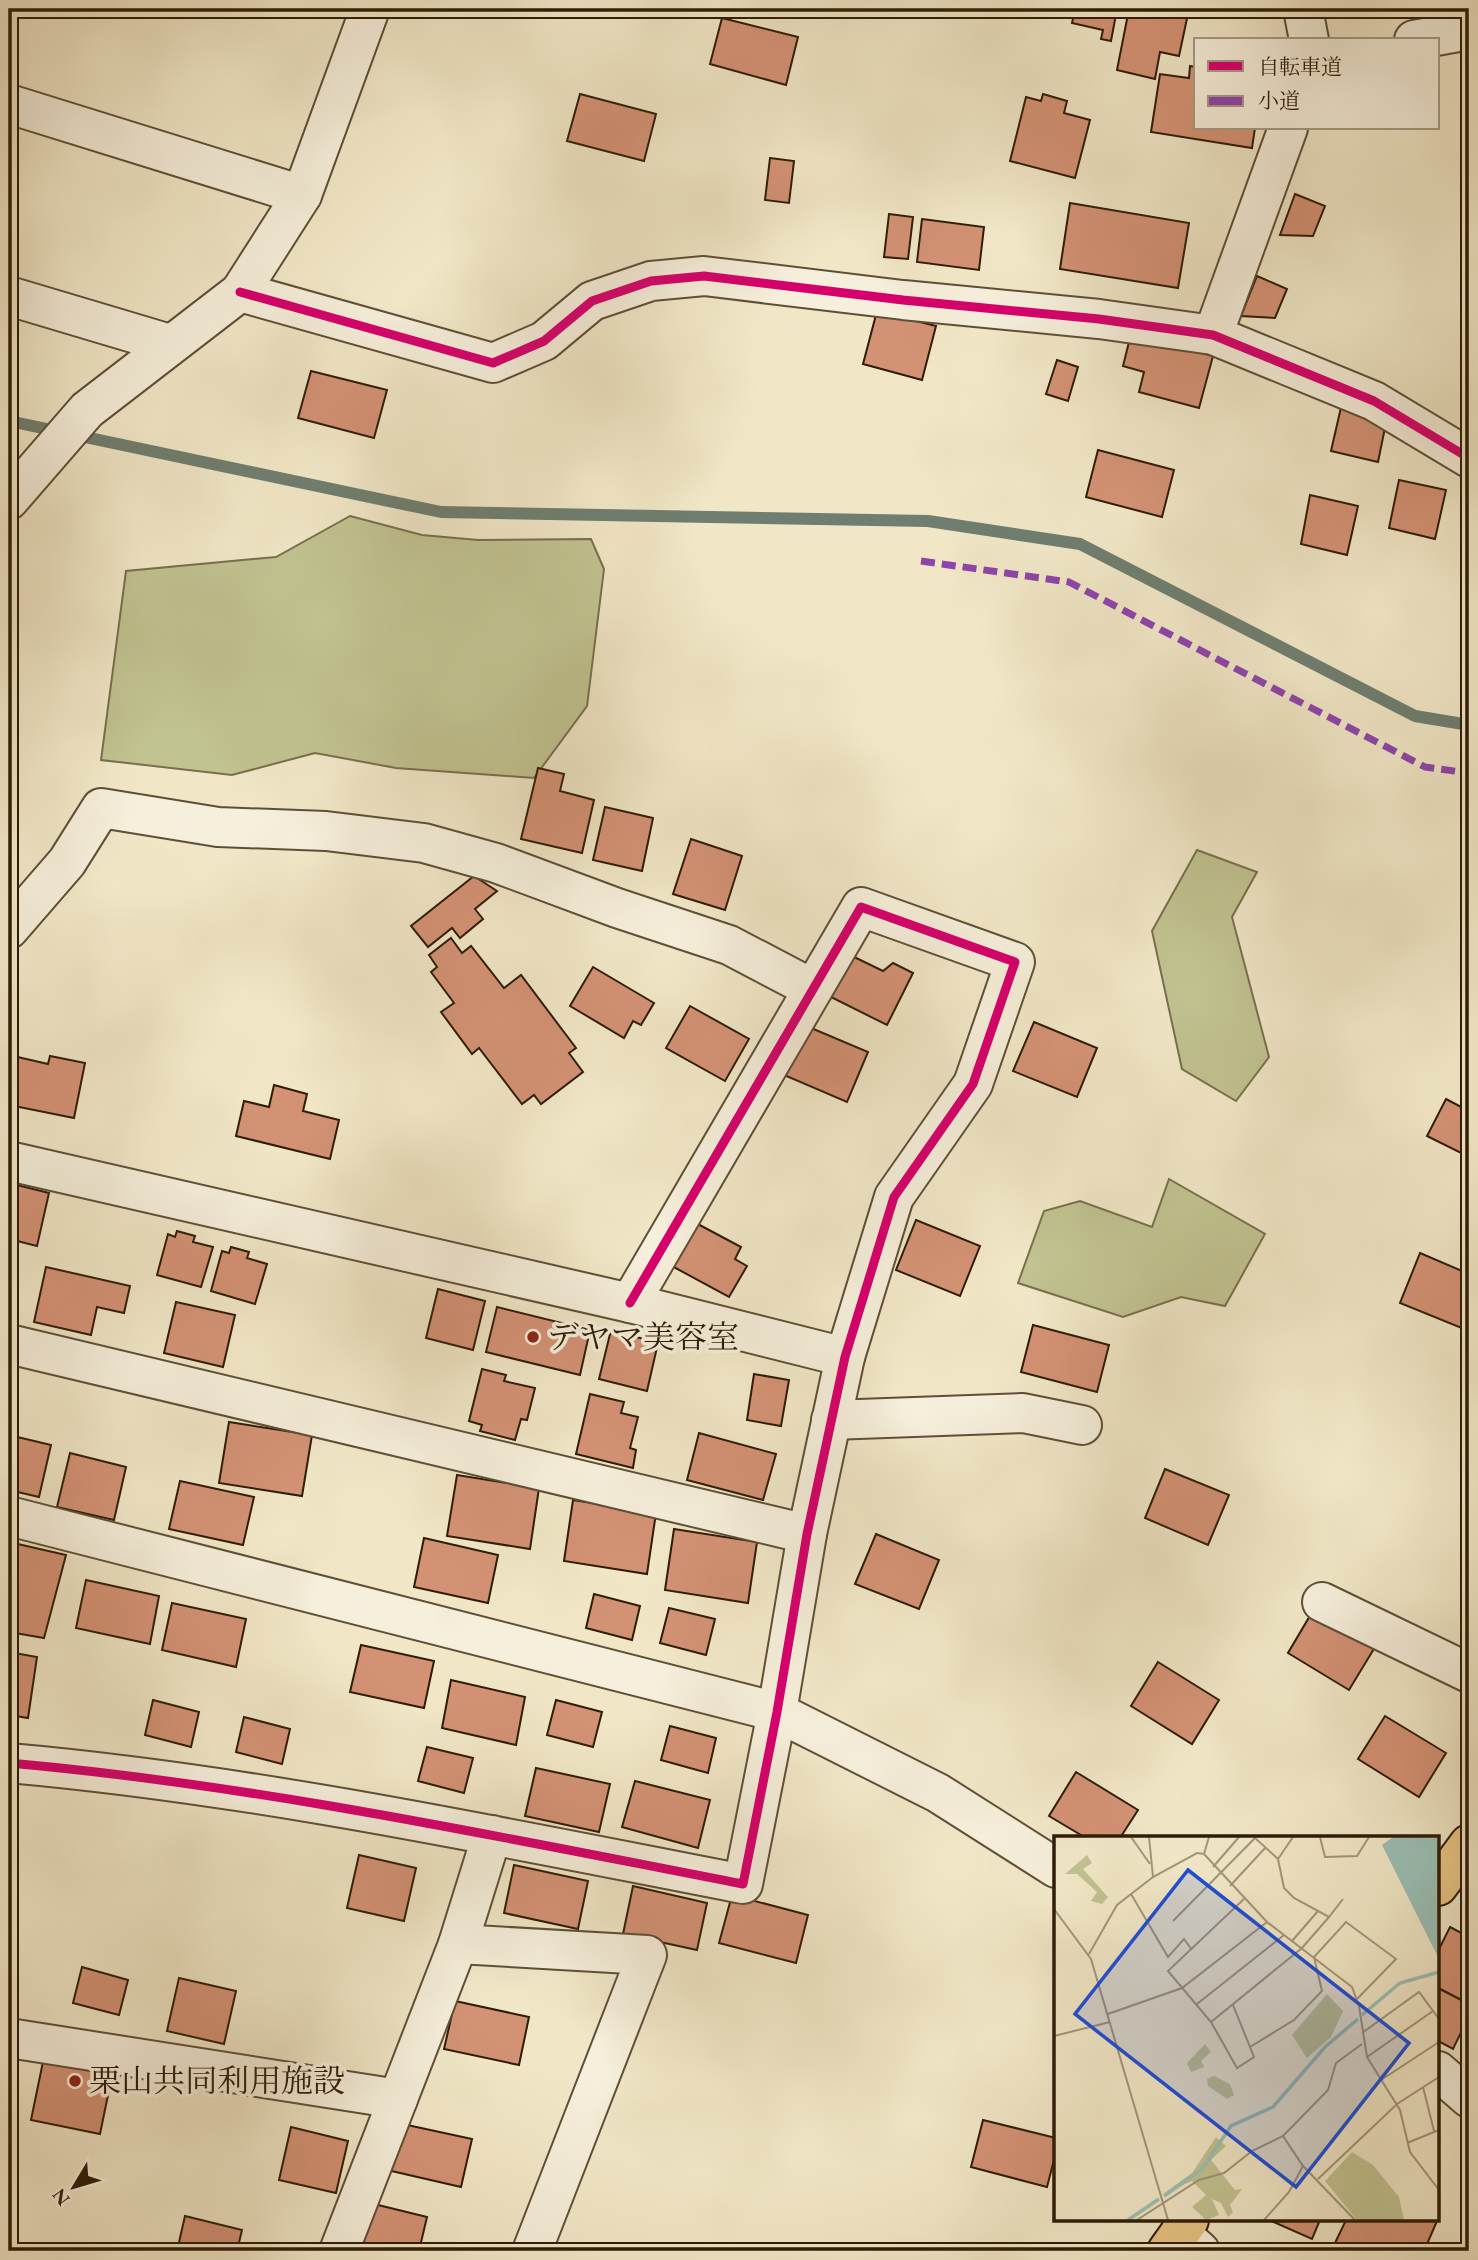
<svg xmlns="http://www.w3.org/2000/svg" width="1478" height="2260" font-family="'EB Garamond','Noto Serif JP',serif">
<rect width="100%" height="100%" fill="#f1e7c7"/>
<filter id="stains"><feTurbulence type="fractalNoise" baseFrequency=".00286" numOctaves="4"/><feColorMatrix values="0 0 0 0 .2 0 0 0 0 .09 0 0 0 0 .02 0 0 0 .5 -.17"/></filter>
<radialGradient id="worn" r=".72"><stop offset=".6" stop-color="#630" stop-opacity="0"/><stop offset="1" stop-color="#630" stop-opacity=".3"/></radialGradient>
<g fill="#c1c391" stroke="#78704c" stroke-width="2">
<path d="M 350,516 L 422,535 L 478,540 L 591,539 L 604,569 L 587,706 L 534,778 L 396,768 L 315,753 L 232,775 L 101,760 L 126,571 L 276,557 Z"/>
<path d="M 1197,850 L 1257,872 L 1232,917 L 1269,1057 L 1236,1101 L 1182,1069 L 1152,931 Z"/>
<path d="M 1169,1179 L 1265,1234 L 1225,1306 L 1181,1297 L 1123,1317 L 1018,1283 L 1044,1211 L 1080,1201 L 1152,1227 Z"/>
</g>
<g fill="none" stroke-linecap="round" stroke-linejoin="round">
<path stroke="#6f7e70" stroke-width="12" d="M 9,421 L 441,512 L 928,521 L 1080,544 L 1415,716 L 1469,725"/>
</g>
<g fill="#d49275" stroke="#2e1c07" stroke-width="2">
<path d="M 1059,9 L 1117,9 L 1111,41 L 1101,39 L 1103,30 L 1072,23 L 1074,14 L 1059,11 Z"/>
<path d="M 1129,9 L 1189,9 L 1179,56 L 1160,52 L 1155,79 L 1117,70 Z"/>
<path d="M 722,18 L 798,37 L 786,85 L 710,64 Z"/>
<path d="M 1190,66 L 1196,67 L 1196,128 L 1255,128 L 1252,148 L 1151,132 L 1160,74 L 1189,78 Z"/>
<path d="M 580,94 L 656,114 L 644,161 L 567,141 Z"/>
<path d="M 1043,94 L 1067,101 L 1064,113 L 1090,120 L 1075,178 L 1010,161 L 1026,97 L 1041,101 Z"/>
<path d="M 770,158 L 794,161 L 789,203 L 765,200 Z"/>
<path d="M 1295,194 L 1325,206 L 1313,236 L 1280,235 Z"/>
<path d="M 1070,203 L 1189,223 L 1178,288 L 1060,269 Z"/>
<path d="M 889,214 L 913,217 L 908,259 L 884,257 Z"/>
<path d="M 922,219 L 984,227 L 979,270 L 917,262 Z"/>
<path d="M 1257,276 L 1287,289 L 1275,318 L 1241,316 Z"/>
<path d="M 877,311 L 936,326 L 922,380 L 863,364 Z"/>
<path d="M 1131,334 L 1213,356 L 1199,408 L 1139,392 L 1144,372 L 1123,366 Z"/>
<path d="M 1057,360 L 1078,367 L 1068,401 L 1046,394 Z"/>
<path d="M 311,371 L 387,390 L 374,438 L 298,418 Z"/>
<path d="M 1342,403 L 1388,413 L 1378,462 L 1331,451 Z"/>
<path d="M 1098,450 L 1174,470 L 1162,517 L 1086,497 Z"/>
<path d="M 1399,480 L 1446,490 L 1435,539 L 1389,528 Z"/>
<path d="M 1310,495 L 1358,506 L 1347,555 L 1301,544 Z"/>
<path d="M 538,768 L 564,774 L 560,791 L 594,800 L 582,853 L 521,839 Z"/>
<path d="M 605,807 L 653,818 L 642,871 L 593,860 Z"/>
<path d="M 691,839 L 742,856 L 725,910 L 673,894 Z"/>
<path d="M 474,876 L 497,891 L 475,909 L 483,919 L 460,938 L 452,928 L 428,947 L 411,926 Z"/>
<path d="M 451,938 L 462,953 L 471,946 L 504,988 L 521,975 L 576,1048 L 569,1053 L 583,1072 L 541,1104 L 534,1095 L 522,1104 L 479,1048 L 472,1054 L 441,1012 L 454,1003 L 431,972 L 437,967 L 429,955 Z"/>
<path d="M 850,955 L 883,971 L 893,963 L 913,973 L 887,1025 L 829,996 Z"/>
<path d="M 593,967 L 654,1003 L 641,1025 L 633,1021 L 624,1038 L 570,1006 Z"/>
<path d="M 690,1006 L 749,1039 L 725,1081 L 666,1048 Z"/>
<path d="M 1034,1022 L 1097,1048 L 1077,1097 L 1013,1071 Z"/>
<path d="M 804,1025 L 868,1052 L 847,1102 L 784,1075 Z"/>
<path d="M 9,1055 L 48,1064 L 50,1056 L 85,1063 L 74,1118 L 9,1105 Z"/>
<path d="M 274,1085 L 307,1094 L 303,1111 L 339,1120 L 330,1159 L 236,1136 L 244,1101 L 269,1107 Z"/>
<path d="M 1446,1099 L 1469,1111 L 1469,1157 L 1427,1136 Z"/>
<path d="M 9,1183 L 49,1193 L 37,1246 L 9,1239 Z"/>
<path d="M 916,1220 L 980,1246 L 960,1296 L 896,1270 Z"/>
<path d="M 694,1222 L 741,1247 L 735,1259 L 747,1266 L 729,1297 L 670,1265 Z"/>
<path d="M 177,1231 L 195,1236 L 193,1242 L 213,1247 L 201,1287 L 157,1275 L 168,1234 L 175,1237 Z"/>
<path d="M 231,1247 L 249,1252 L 247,1258 L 267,1264 L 255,1304 L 211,1291 L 222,1251 L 229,1253 Z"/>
<path d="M 1420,1253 L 1469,1274 L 1469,1316 L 1464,1329 L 1400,1303 Z"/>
<path d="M 46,1267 L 130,1286 L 124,1313 L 97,1307 L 91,1335 L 34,1322 Z"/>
<path d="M 438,1289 L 485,1301 L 473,1350 L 426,1338 Z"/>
<path d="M 176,1302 L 235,1315 L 223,1367 L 164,1353 Z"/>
<path d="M 497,1307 L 590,1330 L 580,1375 L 486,1352 Z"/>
<path d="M 1033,1325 L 1109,1345 L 1097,1392 L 1021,1372 Z"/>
<path d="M 611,1330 L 658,1343 L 647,1391 L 599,1379 Z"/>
<path d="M 482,1369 L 506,1375 L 504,1381 L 535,1388 L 527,1420 L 521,1419 L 515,1440 L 480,1431 L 482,1425 L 469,1421 Z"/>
<path d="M 754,1374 L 789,1380 L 781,1426 L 747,1420 Z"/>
<path d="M 590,1394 L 624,1402 L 621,1413 L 638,1417 L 630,1448 L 636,1450 L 633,1468 L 576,1454 Z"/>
<path d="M 229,1422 L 312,1435 L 302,1496 L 219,1483 Z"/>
<path d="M 699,1433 L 776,1454 L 763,1500 L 687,1480 Z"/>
<path d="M 9,1435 L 51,1445 L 39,1497 L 9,1490 Z"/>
<path d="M 70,1453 L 126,1467 L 114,1520 L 57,1507 Z"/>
<path d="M 1165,1469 L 1229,1495 L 1208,1545 L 1145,1518 Z"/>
<path d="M 457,1475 L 539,1488 L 530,1549 L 447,1536 Z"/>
<path d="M 180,1481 L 254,1497 L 243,1545 L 169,1529 Z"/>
<path d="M 573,1500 L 656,1513 L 647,1574 L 564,1561 Z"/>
<path d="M 674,1529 L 757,1542 L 748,1603 L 665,1590 Z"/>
<path d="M 876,1534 L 939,1560 L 919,1609 L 855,1584 Z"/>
<path d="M 424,1538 L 498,1555 L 488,1603 L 414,1587 Z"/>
<path d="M 9,1542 L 66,1555 L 44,1638 L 9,1632 Z"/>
<path d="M 86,1580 L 159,1596 L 150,1644 L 76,1628 Z"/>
<path d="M 594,1594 L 640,1606 L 632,1640 L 586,1628 Z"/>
<path d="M 172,1603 L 246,1619 L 236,1667 L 162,1650 Z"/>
<path d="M 669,1608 L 715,1619 L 706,1655 L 660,1643 Z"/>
<path d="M 1314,1609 L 1375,1647 L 1349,1690 L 1288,1653 Z"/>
<path d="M 361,1645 L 434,1661 L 424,1708 L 350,1692 Z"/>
<path d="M 9,1652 L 37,1657 L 28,1718 L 9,1715 Z"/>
<path d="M 1158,1662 L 1219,1700 L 1192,1744 L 1131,1706 Z"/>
<path d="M 451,1680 L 525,1697 L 516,1745 L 442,1728 Z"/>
<path d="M 153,1700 L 199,1712 L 191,1747 L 145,1735 Z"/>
<path d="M 556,1700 L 602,1712 L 593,1747 L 547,1735 Z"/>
<path d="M 1385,1716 L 1446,1753 L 1419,1797 L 1358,1759 Z"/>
<path d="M 244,1717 L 290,1729 L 282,1764 L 236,1752 Z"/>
<path d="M 670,1726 L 716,1738 L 708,1773 L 661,1760 Z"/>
<path d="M 427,1747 L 473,1758 L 464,1793 L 418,1781 Z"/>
<path d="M 536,1768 L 610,1784 L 599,1832 L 525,1816 Z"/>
<path d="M 1076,1772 L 1138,1810 L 1120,1838 L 1086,1838 L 1049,1816 Z"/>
<path d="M 635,1781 L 710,1800 L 698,1848 L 622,1827 Z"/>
<path d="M 9,1791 L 16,1793 L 9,1823 Z"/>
<path d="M 359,1855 L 416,1868 L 404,1921 L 347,1908 Z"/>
<path d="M 514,1865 L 588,1881 L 578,1929 L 504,1913 Z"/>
<path d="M 633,1886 L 707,1903 L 697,1950 L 623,1934 Z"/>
<path d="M 732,1895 L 808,1915 L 796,1963 L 719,1943 Z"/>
<path d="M 1450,1927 L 1469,1937 L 1469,2004 L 1438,1988 L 1438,1951 Z"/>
<path d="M 82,1967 L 128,1980 L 119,2015 L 73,2003 Z"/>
<path d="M 179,1978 L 236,1991 L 224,2044 L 167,2031 Z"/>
<path d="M 1438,1988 L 1469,2004 L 1469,2016 L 1453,2049 L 1438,2041 Z"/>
<path d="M 455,2001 L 529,2017 L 519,2065 L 444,2049 Z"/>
<path d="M 45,2052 L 114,2066 L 100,2134 L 31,2120 Z"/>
<path d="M 983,2120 L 1056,2138 L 1056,2152 L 1047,2187 L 971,2167 Z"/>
<path d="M 398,2123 L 472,2139 L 461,2187 L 387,2170 Z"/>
<path d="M 291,2127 L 348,2141 L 336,2193 L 279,2180 Z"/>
<path d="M 370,2203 L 427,2217 L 419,2251 L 359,2251 Z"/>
<path d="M 185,2216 L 242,2230 L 237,2251 L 177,2251 Z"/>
<path d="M 1269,2220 L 1320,2220 L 1312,2239 Z"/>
<path d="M 1346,2220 L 1434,2220 L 1437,2221 L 1424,2251 L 1352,2251 L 1335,2243 Z"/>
</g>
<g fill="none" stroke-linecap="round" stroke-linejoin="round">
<g stroke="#5f4f37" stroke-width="42">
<g id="minor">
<path d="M 1303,9 L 1309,40"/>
<path d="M 1414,40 L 1469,30"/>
<path d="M 9,104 L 302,195"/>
<path d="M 240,292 L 493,363 L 544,341 L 592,301 L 651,281 L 704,276 L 903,300 L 1099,319 L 1213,335 L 1374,401 L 1469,458"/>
<path d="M 9,296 L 170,344"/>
<path d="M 1213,335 L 1288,128"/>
<path d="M 9,500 L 87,410 L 240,292 L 302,195 L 370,9"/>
<path d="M 9,929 L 67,862 L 101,808 L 218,827 L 326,831 L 424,843 L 496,863 L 617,908 L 729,945 L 813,989"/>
<path d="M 9,1161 L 630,1303 L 845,1357"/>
<path d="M 9,1344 L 807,1534"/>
<path d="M 831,1420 L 1023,1413 L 1082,1425"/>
<path d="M 9,1516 L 777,1712 L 938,1793 L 1056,1868"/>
<path d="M 1322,1602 L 1469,1673"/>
<path d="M 9,1763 C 256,1785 500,1837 743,1884 L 777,1712 L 807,1534 L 845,1357 L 894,1197 L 973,1084 L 1015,962 L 861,907 L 630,1303"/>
<path d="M 492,1835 L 458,1944 L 647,1955 L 532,2251"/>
<path d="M 9,2038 L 398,2099"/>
<path d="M 1438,2071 L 1469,2098"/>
<path d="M 1180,2233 L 1200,2251"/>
<path d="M 339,2251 L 458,1944"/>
</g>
</g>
<g stroke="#2e1c07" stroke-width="42">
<g id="major">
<path d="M 1438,1886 L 1469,1844"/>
<path d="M 1167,2251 L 1189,2220"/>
</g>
</g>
<use href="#minor" stroke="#f6efdb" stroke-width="38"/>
<use href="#major" stroke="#e8c484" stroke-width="38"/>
<path stroke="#8e44ad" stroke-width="7" stroke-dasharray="14 7" stroke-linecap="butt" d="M 921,561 L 1069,582 L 1425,767 L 1469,773"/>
<g stroke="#f6efdb" stroke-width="13">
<g id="cycleway">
<path d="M 240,292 L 493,363 L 544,341 L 592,301 L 651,281 L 704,276 L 903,300 L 1099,319 L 1213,335 L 1374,401 L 1469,458"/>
<path d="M 9,1763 C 256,1785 500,1837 743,1884 L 777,1712 L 807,1534 L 845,1357 L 894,1197 L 973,1084 L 1015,962 L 861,907 L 630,1303"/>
</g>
</g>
<use href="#cycleway" stroke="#d6006c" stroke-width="9"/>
</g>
<g fill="#8f2418" stroke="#f6efdb" stroke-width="2.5">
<circle cx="533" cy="1337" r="7"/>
<circle cx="75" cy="2081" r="7"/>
</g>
<g text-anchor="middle" stroke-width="7" stroke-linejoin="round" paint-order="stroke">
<g font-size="32" fill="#2e1c07" stroke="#f6efdb" text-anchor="start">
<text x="547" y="1348">デヤマ美容室</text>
<text x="89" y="2092">栗山共同利用施設</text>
</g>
</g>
<g transform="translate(1054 1836)">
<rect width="385" height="385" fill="#f1e7c7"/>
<path d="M 33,19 L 38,27 L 29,33 L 54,61 L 48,68 L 37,65 L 43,56 L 23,38 L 11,38 ZM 273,158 L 289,175 L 277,201 L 253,222 L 238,199 ZM 151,208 L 157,216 L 147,225 L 150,231 L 137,236 L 133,227 ZM 160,240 L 176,248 L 180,259 L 173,263 L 154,250 L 153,243 ZM 162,301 L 172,310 L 157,324 L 181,354 L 188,353 L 176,369 L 179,376 L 174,381 L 167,367 L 158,363 L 165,379 L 152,384 L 138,371 L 152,359 L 138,345 L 109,358 L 138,337 ZM 298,316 L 319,329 L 345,361 L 350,384 L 303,384 L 271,345 Z" fill="#c1c391"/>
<path d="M 339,1 L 385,1 L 385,123 L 328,9 Z" fill="#9bc0b6"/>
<path fill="none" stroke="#9bc0b6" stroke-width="3.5" d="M 308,179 L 346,147 L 385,136M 110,360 L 148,333 L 177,290 L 219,271 L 271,211 L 304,183M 74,384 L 105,363"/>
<path fill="none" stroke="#a3967a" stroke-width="2" d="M 77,1 L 96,28M 95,1 L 99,41M 200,1 L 224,23 L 230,52 L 240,62 L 275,81 L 289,63M 266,1 L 271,21 L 303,20 L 315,1M 150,18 L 213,86 L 298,151 L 305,170 L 313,221 L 346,274 L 356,316 L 385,354M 224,23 L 239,1M 159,31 L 185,1M 176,50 L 212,11M 77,58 L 114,121 L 130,103 L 138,114M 0,73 L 37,123 L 114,384M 119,85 L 201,2M 238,105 L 264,75M 35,118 L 63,69 L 99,41 L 143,17 L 150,18 L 155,1M 143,168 L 230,99M 179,169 L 200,221 L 183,232 L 157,186 L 114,135 L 190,63M 54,178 L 128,152 L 213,86M 157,186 L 248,112 L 275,81M 308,197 L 365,156 L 385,183M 0,200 L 56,186M 196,211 L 240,184 L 268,155 L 260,121 L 292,86 L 342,123 L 303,163M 313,221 L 379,175M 327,244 L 385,206M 369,251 L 380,295M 229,300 L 249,330 L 301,384M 353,307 L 385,294M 264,343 L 343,268 L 385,241M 83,384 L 145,344 L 170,337 L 198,315 L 229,300 L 274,254 L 282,227 L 308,208M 210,384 L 235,356 L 249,330"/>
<path fill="#1d4ed8" fill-opacity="0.15" stroke="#1d4ed8" stroke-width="3.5" d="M 134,34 L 355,207 L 242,351 L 21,178 Z"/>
<rect width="385" height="385" fill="none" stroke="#2e1c07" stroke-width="3.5"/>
</g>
<rect width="1478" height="2260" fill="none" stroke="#f1e7c7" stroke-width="35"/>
<rect x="10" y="10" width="1457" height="2239" fill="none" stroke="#2e1c07" stroke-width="3.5"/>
<rect x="18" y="18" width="1443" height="2225" fill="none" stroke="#2e1c07" stroke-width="2"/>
<rect x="1194" y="38" width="245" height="91" fill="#f6efdb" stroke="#a69b86" stroke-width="2"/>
<rect x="1208" y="61" width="35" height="10" fill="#d6006c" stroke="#a69b86" stroke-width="2"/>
<text x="1258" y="74" font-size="21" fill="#2e1c07">自転車道</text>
<rect x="1208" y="96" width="35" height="10" fill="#8e44ad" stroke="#a69b86" stroke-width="2"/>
<text x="1258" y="108" font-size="21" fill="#2e1c07">小道</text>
<g transform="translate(74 2187) rotate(232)" stroke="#f6efdb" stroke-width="5" paint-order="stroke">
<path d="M0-5L12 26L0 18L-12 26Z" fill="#2e1c07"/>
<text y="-10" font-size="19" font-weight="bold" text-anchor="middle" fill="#2e1c07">N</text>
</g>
<rect width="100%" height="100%" filter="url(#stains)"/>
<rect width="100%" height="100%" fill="url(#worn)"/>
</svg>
